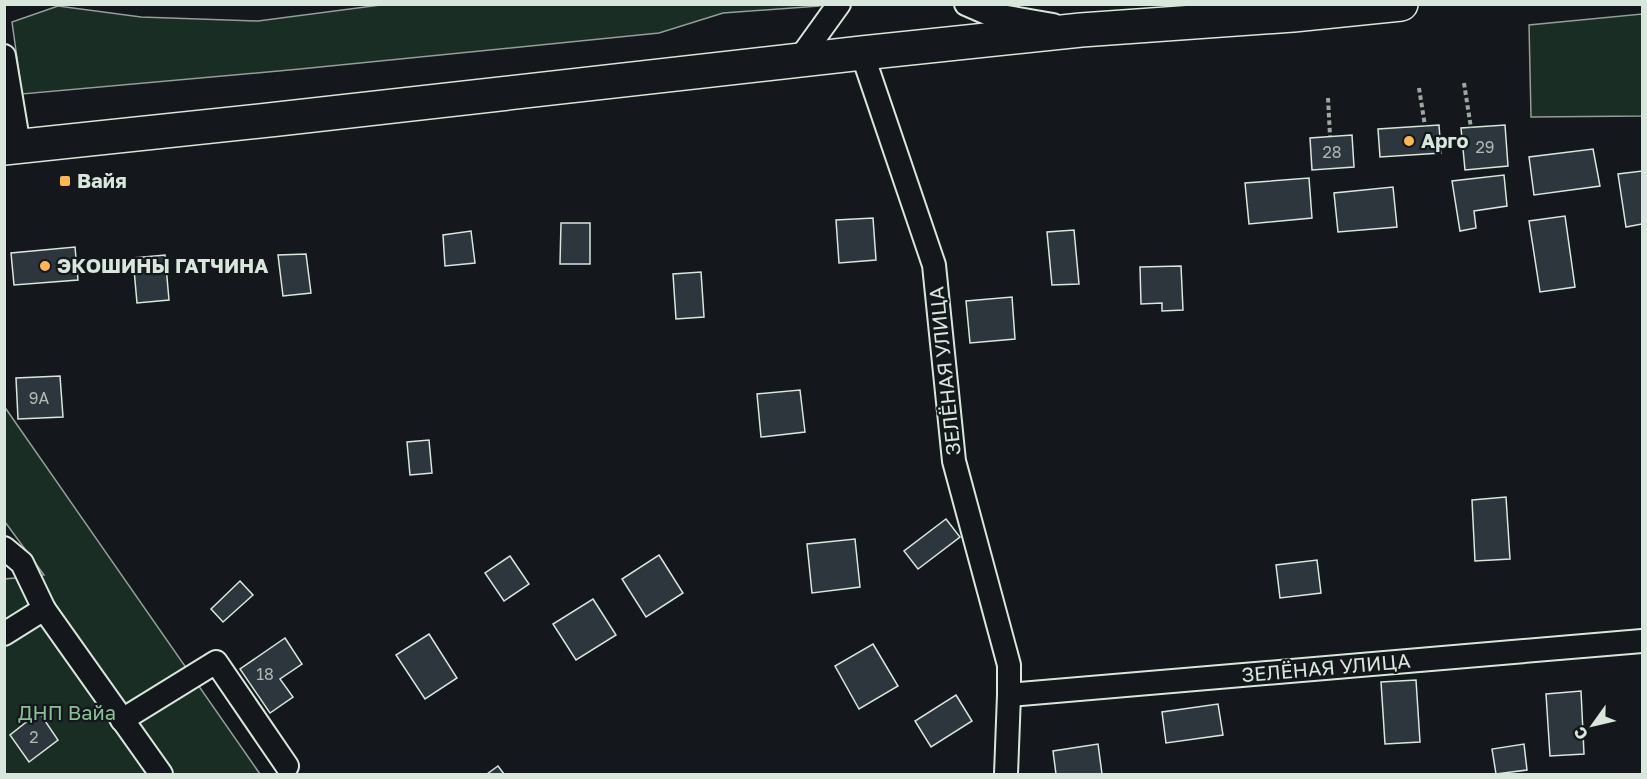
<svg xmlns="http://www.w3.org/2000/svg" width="1647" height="779" font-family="'Golos Text',sans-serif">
<rect width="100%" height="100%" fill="#14181c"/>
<g fill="#1a2d24" stroke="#939e99" stroke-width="1.5">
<path d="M 388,4 L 822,4 L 822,5 L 819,6 L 723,13 L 659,33 L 300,69 L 22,94 L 12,22 L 58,6 L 141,17 L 258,21 Z"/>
<path d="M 1642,14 L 1642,116 L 1531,117 L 1529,25 Z"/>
<path d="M 4,406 L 260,774 L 5,774 L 5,579 L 44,575 L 5,522 Z"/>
</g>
<g fill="#2c363c" stroke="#d8e6dc" stroke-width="1.5">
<path d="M 1439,125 L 1441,153 L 1380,157 L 1378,129 Z"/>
<path d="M 1505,125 L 1508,166 L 1465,170 L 1461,128 Z"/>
<path d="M 1352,135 L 1354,167 L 1312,170 L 1310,138 Z"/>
<path d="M 1593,149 L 1600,186 L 1534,195 L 1529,157 Z"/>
<path d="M 1642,171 L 1642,224 L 1626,227 L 1618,174 Z"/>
<path d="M 1504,175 L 1507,206 L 1474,211 L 1476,228 L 1460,231 L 1452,181 Z"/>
<path d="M 1309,178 L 1312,218 L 1249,224 L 1245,183 Z"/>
<path d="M 1393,187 L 1397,227 L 1338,232 L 1334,193 Z"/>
<path d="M 1565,216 L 1575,287 L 1540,292 L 1529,221 Z"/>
<path d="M 873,218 L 876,260 L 839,263 L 836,220 Z"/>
<path d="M 561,223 L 590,223 L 590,264 L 560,264 Z"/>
<path d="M 1074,230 L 1079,284 L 1052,285 L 1047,232 Z"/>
<path d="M 471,231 L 475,263 L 445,266 L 443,235 Z"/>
<path d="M 75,247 L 78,280 L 14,285 L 11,253 Z"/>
<path d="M 306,254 L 311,293 L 283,296 L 278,255 Z"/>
<path d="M 165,255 L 169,300 L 137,303 L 133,258 Z"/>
<path d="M 1181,266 L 1183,310 L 1162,311 L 1162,303 L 1141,304 L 1140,267 Z"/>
<path d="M 701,272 L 704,317 L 676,319 L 673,274 Z"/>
<path d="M 1012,297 L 1015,339 L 970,343 L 966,301 Z"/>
<path d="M 60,376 L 63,417 L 18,419 L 16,378 Z"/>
<path d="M 800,390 L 805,432 L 761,437 L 757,394 Z"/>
<path d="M 429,440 L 432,473 L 410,475 L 407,442 Z"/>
<path d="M 1506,497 L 1510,559 L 1475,561 L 1472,500 Z"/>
<path d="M 946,519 L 960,537 L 918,569 L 904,551 Z"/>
<path d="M 855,539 L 860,587 L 812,593 L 807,544 Z"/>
<path d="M 659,555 L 683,593 L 646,617 L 622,579 Z"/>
<path d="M 510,556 L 529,584 L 504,601 L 485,573 Z"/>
<path d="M 1317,560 L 1321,593 L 1280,598 L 1276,565 Z"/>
<path d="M 240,581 L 253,595 L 223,622 L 211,609 Z"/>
<path d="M 593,599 L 616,635 L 576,660 L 553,624 Z"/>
<path d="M 429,634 L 457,678 L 425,699 L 396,655 Z"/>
<path d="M 285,638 L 302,664 L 280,679 L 293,697 L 270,713 L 240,669 Z"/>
<path d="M 873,644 L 898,686 L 859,709 L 835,666 Z"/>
<path d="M 1416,680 L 1420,742 L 1385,744 L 1381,682 Z"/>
<path d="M 1581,691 L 1584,754 L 1550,756 L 1546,694 Z"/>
<path d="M 956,695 L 972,721 L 931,747 L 915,721 Z"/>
<path d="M 1218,704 L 1223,735 L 1166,743 L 1162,712 Z"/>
<path d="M 39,712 L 58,740 L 29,762 L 10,735 Z"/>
<path d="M 1098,744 L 1102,774 L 1056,774 L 1053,751 Z"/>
<path d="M 1524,744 L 1527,770 L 1496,774 L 1492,749 Z"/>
<path d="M 498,766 L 504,774 L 487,774 Z"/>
</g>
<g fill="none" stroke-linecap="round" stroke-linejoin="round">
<g stroke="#d8e6dc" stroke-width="26">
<g id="minor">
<path d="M 966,4 L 989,14 L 1053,25"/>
<path d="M 862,53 L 934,265 L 954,461 L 1009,665 L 1009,695 L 1006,774"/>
<path d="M 4,56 L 19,146"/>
<path d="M 798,61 L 839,4"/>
<path d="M 4,548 L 22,563 L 44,609 L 4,634"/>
<path d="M 44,609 L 161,774"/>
<path d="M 1009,695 L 1642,641"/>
<path d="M 122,720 L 216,662 L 287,766"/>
</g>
</g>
<g stroke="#d8e6dc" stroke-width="36">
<path id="primary" d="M 4,148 L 278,119 L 862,53 L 1081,30 L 1293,15 L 1401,4"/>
</g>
<g stroke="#9da8a2" stroke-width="4" stroke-dasharray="4.5 3" stroke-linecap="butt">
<path d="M 1464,83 L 1471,128"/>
<path d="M 1419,88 L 1425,126"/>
<path d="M 1328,98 L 1330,136"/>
</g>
<use href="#minor" stroke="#14181c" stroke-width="22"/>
<use href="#primary" stroke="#14181c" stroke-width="33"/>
</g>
<g fill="#ffb74d" stroke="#14181c" stroke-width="2">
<circle cx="1409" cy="141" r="6"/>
<rect x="59" y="175" width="12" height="12" rx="3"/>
<circle cx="45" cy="266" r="6"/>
</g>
<g text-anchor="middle" stroke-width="4.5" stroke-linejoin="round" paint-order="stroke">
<g font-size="16" fill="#adbab4">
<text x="1485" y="153">29</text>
<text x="1332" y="158">28</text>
<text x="39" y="404">9А</text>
<text x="265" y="680">18</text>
<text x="34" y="743">2</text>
</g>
<g font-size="20" font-weight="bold" fill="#d8e6dc" stroke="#14181c" text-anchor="start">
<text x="1421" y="148">Арго</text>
<text x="77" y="188">Вайя</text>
<text x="57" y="273">ЭКОШИНЫ ГАТЧИНА</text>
</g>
<g font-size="20" fill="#d8e6dc" stroke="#14181c">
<text transform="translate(945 371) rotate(-96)" y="7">ЗЕЛЁНАЯ УЛИЦА</text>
<text transform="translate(1326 668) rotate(-5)" y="7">ЗЕЛЁНАЯ УЛИЦА</text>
</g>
<g font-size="20" fill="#8ac095" stroke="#14181c">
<text x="67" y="720">ДНП Вайа</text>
</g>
</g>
<rect width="1647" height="779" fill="none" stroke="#d8e6dc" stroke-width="12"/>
<g transform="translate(1593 725) rotate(236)" stroke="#14181c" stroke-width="4.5" paint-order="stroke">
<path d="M0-4.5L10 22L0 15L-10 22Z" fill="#d8e6dc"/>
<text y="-9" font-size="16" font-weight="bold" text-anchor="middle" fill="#d8e6dc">С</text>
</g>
</svg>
